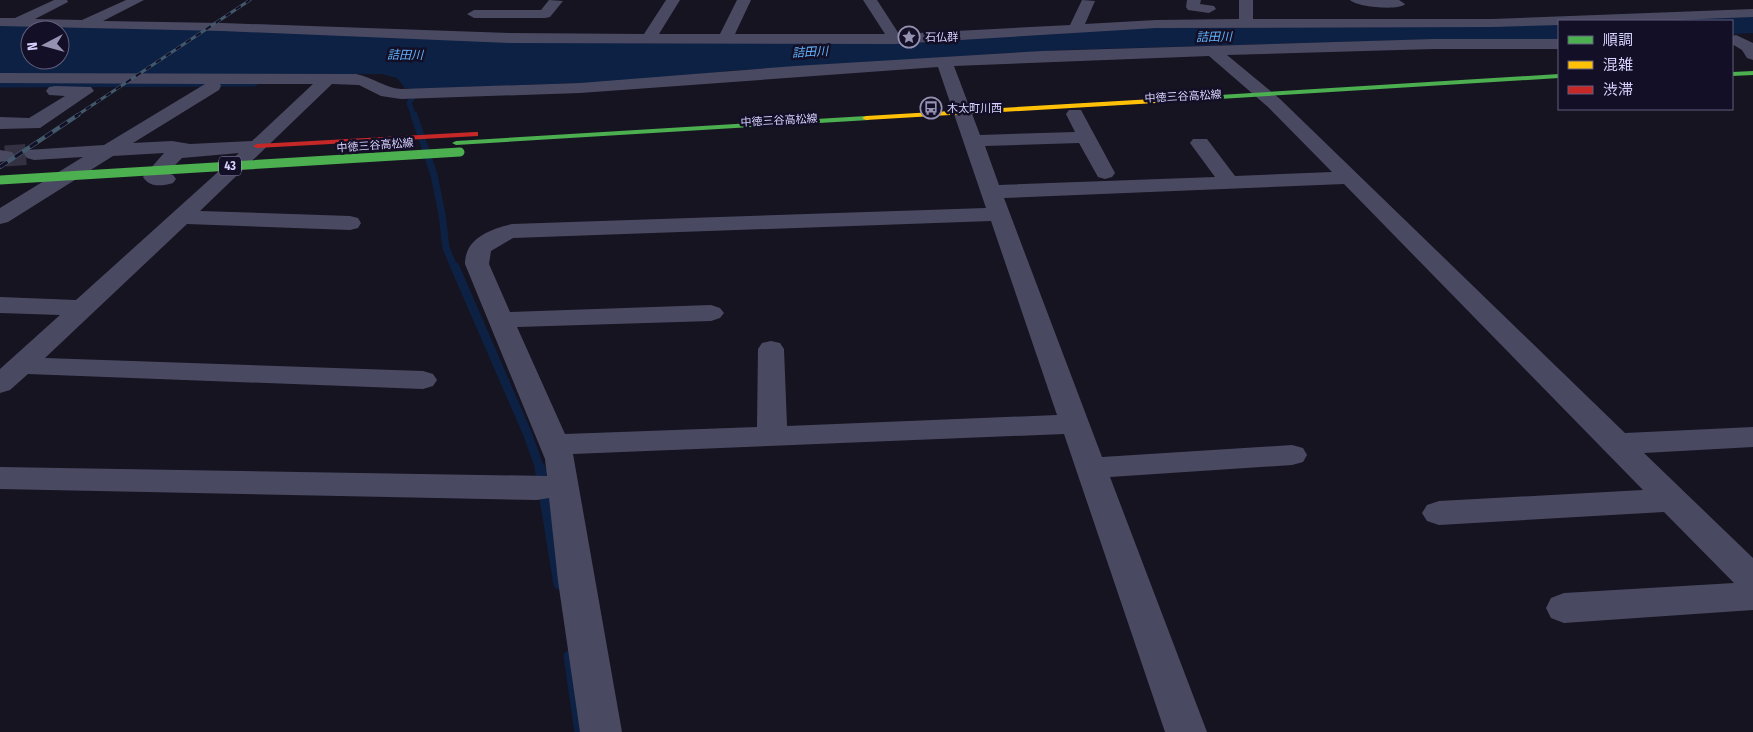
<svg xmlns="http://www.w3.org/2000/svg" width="1753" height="732" font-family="'Fira Sans Condensed','Noto Sans JP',sans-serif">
<rect width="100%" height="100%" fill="#161421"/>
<g fill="#0d2144" fill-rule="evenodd">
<path d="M 1753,15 L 1753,33 L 1732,34 L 1732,21 L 1570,21 Z"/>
<path d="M 1559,22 L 1559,39 L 1439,39 L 1064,50 L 726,71 L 690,79 L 413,89 L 405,88 L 397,78 L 382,74 L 0,74 L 0,24 L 907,41 L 1158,26 ZM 30,30 L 60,30 L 60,60 L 30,60 Z"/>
</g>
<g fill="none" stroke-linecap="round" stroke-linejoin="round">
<g stroke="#0d2144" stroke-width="5">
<path d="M 0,85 L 255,84"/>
<path d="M 414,116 L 409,103 L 419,89"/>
</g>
<path stroke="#0d2144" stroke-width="7" d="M 414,115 L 434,175 L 442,214 L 446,248 L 455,269"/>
<path stroke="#0d2144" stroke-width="9" d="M 455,267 L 528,435 L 540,469"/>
<g stroke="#0d2144" stroke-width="11">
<path d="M 540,468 L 559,584"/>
<path d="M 569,656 L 580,732"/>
</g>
<path stroke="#333142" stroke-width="21" stroke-dasharray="21 11" stroke-linecap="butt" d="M 5,156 L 34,154"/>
<g fill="#4a4962" fill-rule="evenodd">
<path d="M 54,0 L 67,0 L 68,2 L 35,19 L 82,20 L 126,0 L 144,0 L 103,21 L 222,23 L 509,33 L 644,34 L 666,0 L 680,0 L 659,34 L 720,34 L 737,0 L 751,0 L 735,34 L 885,34 L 863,0 L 877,0 L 899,34 L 1070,25 L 1082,0 L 1095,1 L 1085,24 L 1156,20 L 1239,19 L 1239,0 L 1253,0 L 1253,19 L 1492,19 L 1753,9 L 1753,17 L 1650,21 L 1559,21 L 1559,25 L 1492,27 L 1156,28 L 895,44 L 509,43 L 222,31 L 0,26 L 0,18 L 15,18 Z"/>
<path d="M 549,0 L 563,1 L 550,17 L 545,18 L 474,18 L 467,14 L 474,10 L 541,10 Z"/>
<path d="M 1187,0 L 1201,0 L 1200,4 L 1214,6 L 1216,9 L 1209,13 L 1188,10 L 1186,7 Z"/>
<path d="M 1350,0 L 1399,0 L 1405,4 C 1399,11 1356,7 1350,0 Z"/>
<path d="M 1736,35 L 1753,43 L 1753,60 L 1747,58 L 1742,50 L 1732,44 L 1732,36 Z"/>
<path d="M 1433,39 L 1559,39 L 1559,49 L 1433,49 L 1227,55 L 1280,99 L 1625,433 L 1753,427 L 1753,447 L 1644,453 L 1753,558 L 1753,610 L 1564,623 L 1551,618 L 1546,608 L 1551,598 L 1564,593 L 1734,583 L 1664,512 L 1439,525 L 1427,521 L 1422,513 L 1427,505 L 1439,501 L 1643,490 L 1344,184 L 1004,198 L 1102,457 L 1292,445 L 1303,448 L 1307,455 L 1303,462 L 1292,465 L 1110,477 L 1207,732 L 1165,732 L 1064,434 L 573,454 L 622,732 L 580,732 L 558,581 L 549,498 L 537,500 L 0,489 L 0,467 L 547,476 L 545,459 L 465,264 C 465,238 491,229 512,224 L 986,208 L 938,67 L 580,93 L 401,99 L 381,96 L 359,85 L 332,84 L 200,211 L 350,216 L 358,218 L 361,223 L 358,228 L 350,230 L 187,224 L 45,358 L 423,371 L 433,374 L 437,380 L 433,386 L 423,389 L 28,374 L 10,390 L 0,393 L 0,369 L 60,315 L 0,313 L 0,297 L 76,300 L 239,153 L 182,158 L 167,173 L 173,175 L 176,179 L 173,183 C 162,186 150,188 143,177 L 164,153 L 113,156 L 8,222 L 0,224 L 0,208 L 83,157 L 34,160 L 27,158 L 24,154 L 27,150 L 104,145 L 205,84 L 0,83 L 0,73 L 356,74 C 372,77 385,88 401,89 L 580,83 L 795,66 L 1042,51 ZM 1209,56 L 1268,107 L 1332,172 L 1235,176 L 1207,139 L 1193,139 L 1190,143 L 1215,177 L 999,185 L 985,146 L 1079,143 L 1098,177 L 1105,179 L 1112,177 L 1115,173 L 1081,110 L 1069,110 L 1066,114 L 1075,132 L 980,135 L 954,66 ZM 220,84 L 313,84 L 252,141 L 190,144 L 172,141 L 133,143 L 219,90 L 221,86 ZM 991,221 L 1057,415 L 787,426 L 784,349 L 780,343 L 771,341 L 762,343 L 758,349 L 757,427 L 565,434 L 517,327 L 711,321 L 720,318 L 724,313 L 720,308 L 711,305 L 510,312 L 489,264 L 491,251 L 513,238 Z"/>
<path d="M 55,86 L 91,87 L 94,91 L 40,128 L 0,129 L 0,117 L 29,118 L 65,96 L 49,95 L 46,91 L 49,87 Z"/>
<path d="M 0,150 L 12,152 L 15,156 L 12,160 L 0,162 Z"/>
</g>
<g fill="#4caf50" fill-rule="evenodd">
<path d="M 1753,71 L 1753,75 L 1732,76 L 1732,72 Z"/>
<path d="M 1559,74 L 1559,78 L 1187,101 L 1183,99 L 1187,97 Z"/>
<path d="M 866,116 L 869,116 L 869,120 L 456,145 L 452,143 L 456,141 Z"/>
</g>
<path fill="#ffc107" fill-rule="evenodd" d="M 1187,97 L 1190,97 L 1190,101 L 866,120 L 862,118 L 866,116 Z"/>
<path fill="#c62828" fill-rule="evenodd" d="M 475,132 L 478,132 L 478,136 L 257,148 L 253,146 L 257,144 Z"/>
<g stroke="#43596b" stroke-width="3">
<path id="rail-far1" d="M 76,116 L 250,0"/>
</g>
<g stroke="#43596b" stroke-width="4.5">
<path id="rail" d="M 0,167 L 78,115"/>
</g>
<use href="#rail-far1" stroke="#130f26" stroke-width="2" stroke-dasharray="6" stroke-linecap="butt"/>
<use href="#rail" stroke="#130f26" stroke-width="3" stroke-dasharray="9" stroke-linecap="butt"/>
<path stroke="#4caf50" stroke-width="9" d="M 0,180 L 460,152"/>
</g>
<defs>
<g id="sight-ring" transform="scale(1.125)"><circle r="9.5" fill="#130f26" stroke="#9591b1" stroke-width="1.5"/><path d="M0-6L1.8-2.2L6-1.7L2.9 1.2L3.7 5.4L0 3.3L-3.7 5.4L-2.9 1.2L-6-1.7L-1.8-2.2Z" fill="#9591b1"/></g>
<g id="bus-ring" transform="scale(1.125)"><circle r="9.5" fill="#130f26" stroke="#9591b1" stroke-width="1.5"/><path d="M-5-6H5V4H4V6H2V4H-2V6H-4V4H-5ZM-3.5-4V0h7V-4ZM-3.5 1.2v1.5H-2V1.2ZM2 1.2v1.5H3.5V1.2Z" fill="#9591b1"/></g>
</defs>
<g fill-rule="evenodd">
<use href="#sight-ring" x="909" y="37"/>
<use href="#bus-ring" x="931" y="108"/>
</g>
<g text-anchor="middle" stroke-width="5" stroke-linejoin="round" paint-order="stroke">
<g font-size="11" fill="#d9d4ff" stroke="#130f26" text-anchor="start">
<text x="925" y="41">石仏群</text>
<text x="947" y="112">木太町川西</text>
</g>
<g font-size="11" fill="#d9d4ff" stroke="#130f26">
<text transform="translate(1183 96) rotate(-3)" y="4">中徳三谷高松線</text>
<text transform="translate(779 120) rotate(-3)" y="4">中徳三谷高松線</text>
<text transform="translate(375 145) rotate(-4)" y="4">中徳三谷高松線</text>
</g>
<g font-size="12" font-style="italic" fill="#62b6ff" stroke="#130f26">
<text transform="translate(1214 37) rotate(-1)" y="4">詰田川</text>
<text transform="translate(810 52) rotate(-3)" y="4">詰田川</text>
<text transform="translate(405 55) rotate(1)" y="4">詰田川</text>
</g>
<rect fill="#130f26" stroke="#9e99be" stroke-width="1" x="219" y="156.5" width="22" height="19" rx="4"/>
<g font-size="12" font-weight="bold" fill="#d9d4ff">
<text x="230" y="170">43</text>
</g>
</g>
<rect x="1558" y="20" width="175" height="90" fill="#130f26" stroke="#625e7d"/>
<rect x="1568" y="36" width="25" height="8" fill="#4caf50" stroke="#625e7d"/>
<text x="1603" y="45" font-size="15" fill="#d9d4ff">順調</text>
<rect x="1568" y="61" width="25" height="8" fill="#ffc107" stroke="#625e7d"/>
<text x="1603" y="70" font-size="15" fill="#d9d4ff">混雑</text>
<rect x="1568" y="86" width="25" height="8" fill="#c62828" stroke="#625e7d"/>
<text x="1603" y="95" font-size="15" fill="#d9d4ff">渋滞</text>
<g transform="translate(45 45) rotate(264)"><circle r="24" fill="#130f26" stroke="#625e7d"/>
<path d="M0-4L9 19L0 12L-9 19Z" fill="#9591b1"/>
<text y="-8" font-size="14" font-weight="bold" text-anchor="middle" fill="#d9d4ff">N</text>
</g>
</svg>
